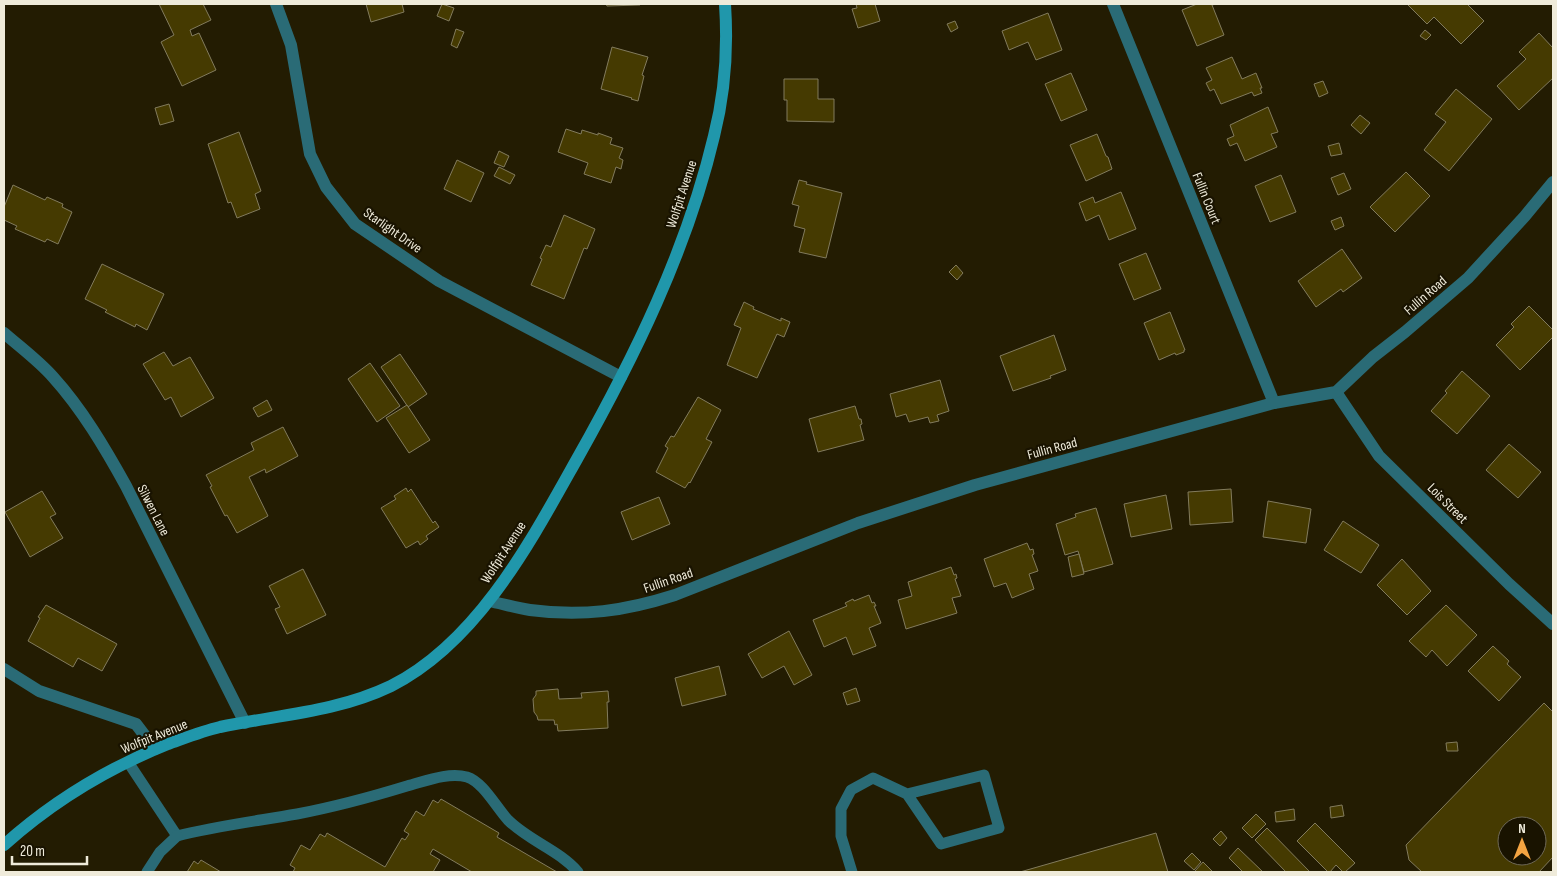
<svg xmlns="http://www.w3.org/2000/svg" width="1557" height="876" font-family="'Sofia Sans Condensed',sans-serif">
<rect width="100%" height="100%" fill="#231c02"/>
<g fill="#453a01" stroke="#827b5d" fill-rule="evenodd">
<path d="M 159,4 L 203,4 L 211,20 L 190,30 L 192,36 L 199,33 L 216,70 L 182,86 L 161,42 L 174,35 Z"/>
<path d="M 366,4 L 402,4 L 404,12 L 371,22 Z"/>
<path d="M 442,4 L 454,8 L 449,21 L 437,16 Z"/>
<path d="M 606,4 L 640,4 L 640,5 L 607,6 Z"/>
<path d="M 856,4 L 875,4 L 880,21 L 858,28 L 852,9 L 857,8 Z"/>
<path d="M 1197,4 L 1216,4 L 1212,5 L 1224,35 L 1197,46 L 1182,10 Z"/>
<path d="M 1407,4 L 1467,4 L 1484,21 L 1461,44 L 1434,17 L 1427,24 Z"/>
<path d="M 1048,13 L 1062,50 L 1036,60 L 1028,42 L 1009,50 L 1002,31 Z"/>
<path d="M 955,21 L 958,28 L 951,32 L 947,24 Z"/>
<path d="M 456,29 L 464,32 L 457,48 L 451,45 Z"/>
<path d="M 1425,30 L 1431,35 L 1426,40 L 1420,36 Z"/>
<path d="M 1539,33 L 1553,48 L 1553,78 L 1519,110 L 1497,86 L 1526,59 L 1519,52 Z"/>
<path d="M 612,47 L 648,57 L 642,75 L 644,76 L 638,101 L 631,99 L 632,98 L 601,89 Z"/>
<path d="M 1232,57 L 1242,79 L 1256,73 L 1262,88 L 1260,88 L 1262,93 L 1254,96 L 1252,92 L 1221,104 L 1214,89 L 1210,91 L 1206,83 L 1212,80 L 1206,68 Z"/>
<path d="M 1071,73 L 1087,110 L 1061,121 L 1045,84 Z"/>
<path d="M 784,79 L 818,79 L 818,99 L 834,99 L 834,122 L 787,121 L 787,100 L 784,100 Z"/>
<path d="M 1323,81 L 1328,93 L 1319,97 L 1314,84 Z"/>
<path d="M 1456,89 L 1492,119 L 1449,171 L 1424,150 L 1446,122 L 1435,114 Z"/>
<path d="M 169,104 L 174,121 L 160,125 L 155,108 Z"/>
<path d="M 1268,107 L 1278,132 L 1271,134 L 1277,147 L 1245,161 L 1237,143 L 1230,146 L 1227,139 L 1234,136 L 1230,125 Z"/>
<path d="M 1360,115 L 1370,123 L 1361,134 L 1351,125 Z"/>
<path d="M 566,129 L 581,134 L 582,130 L 598,135 L 598,133 L 612,138 L 610,144 L 623,148 L 619,158 L 623,160 L 621,169 L 616,167 L 611,183 L 584,174 L 588,163 L 558,152 Z"/>
<path d="M 239,132 L 261,191 L 255,194 L 260,209 L 237,218 L 231,202 L 228,203 L 208,144 Z"/>
<path d="M 1097,134 L 1106,156 L 1108,157 L 1112,169 L 1086,181 L 1070,145 Z"/>
<path d="M 1339,143 L 1342,154 L 1331,156 L 1328,146 Z"/>
<path d="M 499,151 L 509,156 L 504,167 L 494,163 Z"/>
<path d="M 457,160 L 484,173 L 471,202 L 444,189 Z"/>
<path d="M 499,167 L 515,175 L 510,184 L 494,176 Z"/>
<path d="M 1406,172 L 1430,196 L 1395,232 L 1370,207 Z"/>
<path d="M 1344,173 L 1351,189 L 1338,195 L 1331,178 Z"/>
<path d="M 1281,175 L 1296,212 L 1270,222 L 1255,186 Z"/>
<path d="M 799,180 L 807,182 L 806,184 L 842,193 L 826,258 L 799,252 L 805,229 L 794,226 L 799,206 L 792,204 Z"/>
<path d="M 13,185 L 45,200 L 47,197 L 63,204 L 62,207 L 72,212 L 58,244 L 47,239 L 45,242 L 15,229 L 17,226 L 4,220 L 4,207 Z"/>
<path d="M 1121,192 L 1136,229 L 1109,240 L 1099,215 L 1086,221 L 1079,203 L 1093,197 L 1095,203 Z"/>
<path d="M 564,215 L 595,229 L 587,249 L 584,248 L 564,299 L 531,285 L 542,259 L 540,258 L 546,245 L 551,247 Z"/>
<path d="M 1341,217 L 1344,226 L 1335,230 L 1331,221 Z"/>
<path d="M 1342,249 L 1362,278 L 1343,292 L 1341,289 L 1316,307 L 1298,281 Z"/>
<path d="M 1146,253 L 1161,289 L 1134,300 L 1119,264 Z"/>
<path d="M 102,264 L 164,294 L 147,330 L 136,324 L 135,327 L 105,312 L 107,310 L 85,299 Z"/>
<path d="M 956,265 L 963,273 L 957,280 L 949,272 Z"/>
<path d="M 744,302 L 754,307 L 753,309 L 781,321 L 781,318 L 790,322 L 784,337 L 777,334 L 757,378 L 727,365 L 741,328 L 734,325 Z"/>
<path d="M 1529,306 L 1553,330 L 1553,337 L 1520,370 L 1496,345 L 1514,327 L 1511,324 Z"/>
<path d="M 1170,312 L 1185,350 L 1184,350 L 1184,352 L 1176,355 L 1175,353 L 1159,360 L 1144,323 Z"/>
<path d="M 1054,335 L 1066,370 L 1050,376 L 1051,378 L 1013,391 L 1000,356 Z"/>
<path d="M 164,352 L 173,366 L 190,357 L 214,398 L 181,417 L 171,397 L 165,400 L 143,364 Z"/>
<path d="M 400,354 L 427,394 L 408,407 L 381,367 Z"/>
<path d="M 370,363 L 400,406 L 377,422 L 348,379 Z"/>
<path d="M 1462,371 L 1490,396 L 1457,434 L 1431,411 L 1447,393 L 1445,391 Z"/>
<path d="M 940,380 L 949,411 L 937,415 L 939,421 L 930,423 L 928,417 L 909,422 L 906,414 L 896,417 L 890,394 Z"/>
<path d="M 698,397 L 721,410 L 706,439 L 712,442 L 690,483 L 689,482 L 685,488 L 656,472 L 668,448 L 665,446 L 671,436 L 674,437 Z"/>
<path d="M 267,400 L 272,410 L 258,417 L 253,408 Z"/>
<path d="M 407,405 L 430,440 L 409,453 L 386,418 Z"/>
<path d="M 855,406 L 859,419 L 861,419 L 862,424 L 860,425 L 864,440 L 818,452 L 809,419 Z"/>
<path d="M 283,427 L 298,456 L 266,473 L 265,469 L 249,477 L 268,516 L 237,533 L 227,515 L 225,516 L 210,487 L 212,486 L 206,475 L 254,450 L 251,443 Z"/>
<path d="M 1509,444 L 1541,472 L 1518,498 L 1486,470 Z"/>
<path d="M 406,488 L 408,492 L 411,489 L 433,523 L 435,521 L 439,527 L 426,536 L 428,539 L 420,545 L 418,541 L 406,548 L 381,508 L 396,499 L 394,496 Z"/>
<path d="M 1231,489 L 1233,522 L 1190,525 L 1188,492 Z"/>
<path d="M 42,491 L 56,514 L 50,517 L 63,538 L 30,557 L 5,512 Z"/>
<path d="M 1166,495 L 1172,529 L 1131,537 L 1124,504 Z"/>
<path d="M 659,497 L 670,524 L 632,540 L 621,512 Z"/>
<path d="M 1268,501 L 1311,509 L 1306,543 L 1263,537 Z"/>
<path d="M 1096,508 L 1113,564 L 1084,572 L 1078,551 L 1065,555 L 1056,524 L 1076,517 L 1075,514 Z"/>
<path d="M 1343,521 L 1379,545 L 1361,573 L 1324,550 Z"/>
<path d="M 1027,543 L 1030,550 L 1033,549 L 1034,554 L 1032,555 L 1038,571 L 1029,574 L 1034,589 L 1012,598 L 1006,583 L 994,587 L 984,559 Z"/>
<path d="M 1079,554 L 1084,574 L 1072,577 L 1068,557 Z"/>
<path d="M 1402,559 L 1431,591 L 1407,615 L 1377,585 Z"/>
<path d="M 951,567 L 954,575 L 956,574 L 957,578 L 955,579 L 961,596 L 952,598 L 957,613 L 906,629 L 898,600 L 912,596 L 908,582 Z"/>
<path d="M 303,569 L 326,615 L 287,634 L 275,609 L 280,607 L 269,586 Z"/>
<path d="M 869,595 L 872,603 L 874,602 L 876,606 L 874,606 L 881,623 L 869,628 L 876,646 L 853,655 L 846,637 L 824,647 L 813,620 L 847,606 L 845,603 L 853,599 L 854,601 Z"/>
<path d="M 46,605 L 117,644 L 102,671 L 78,658 L 73,667 L 28,641 L 40,618 L 38,617 Z"/>
<path d="M 1446,605 L 1477,635 L 1447,666 L 1432,650 L 1426,657 L 1409,641 Z"/>
<path d="M 789,631 L 812,675 L 794,685 L 784,666 L 762,678 L 748,654 Z"/>
<path d="M 1493,646 L 1509,661 L 1507,664 L 1521,677 L 1499,701 L 1468,671 Z"/>
<path d="M 719,666 L 726,695 L 682,706 L 675,678 Z"/>
<path d="M 856,688 L 860,701 L 847,705 L 843,693 Z"/>
<path d="M 558,689 L 559,699 L 582,698 L 581,693 L 608,691 L 609,702 L 607,702 L 608,728 L 558,731 L 557,724 L 555,725 L 554,720 L 538,720 L 537,716 L 534,712 L 533,699 L 536,695 L 536,691 Z"/>
<path d="M 1544,703 L 1553,712 L 1553,857 L 1539,872 L 1422,872 L 1409,860 L 1406,845 ZM 1507,826 L 1537,826 L 1537,856 L 1507,856 Z"/>
<path d="M 1457,742 L 1458,751 L 1447,751 L 1446,743 Z"/>
<path d="M 441,799 L 499,833 L 497,837 L 557,872 L 472,872 L 433,849 L 430,854 L 440,860 L 433,872 L 293,872 L 295,868 L 290,865 L 301,845 L 310,850 L 320,834 L 325,837 L 327,833 L 385,867 L 402,838 L 405,840 L 409,834 L 404,831 L 416,811 L 424,816 L 433,800 L 438,803 Z"/>
<path d="M 1342,805 L 1344,816 L 1331,818 L 1330,807 Z"/>
<path d="M 1294,809 L 1295,820 L 1276,822 L 1275,812 Z"/>
<path d="M 1256,814 L 1266,824 L 1252,838 L 1242,828 Z"/>
<path d="M 1315,823 L 1355,863 L 1345,872 L 1343,872 L 1336,865 L 1330,872 L 1328,872 L 1297,841 Z"/>
<path d="M 1267,828 L 1310,872 L 1286,872 L 1255,840 Z"/>
<path d="M 1221,831 L 1227,838 L 1220,846 L 1213,839 Z"/>
<path d="M 1156,833 L 1168,872 L 1020,872 Z"/>
<path d="M 1238,848 L 1263,872 L 1243,872 L 1229,858 Z"/>
<path d="M 1192,853 L 1201,862 L 1194,870 L 1184,861 Z"/>
<path d="M 201,860 L 221,872 L 187,872 L 194,861 L 198,864 Z"/>
<path d="M 1203,862 L 1213,872 L 1196,872 L 1195,871 Z"/>
</g>
<g fill="none" stroke-linecap="round" stroke-linejoin="round">
<g stroke="#2a6b76" stroke-width="11">
<path d="M 128,762 L 177,836 C 216,826 257,821 297,814 C 334,807 371,797 407,786 C 426,781 448,772 467,777 C 483,782 496,807 508,820 C 529,841 559,850 578,872"/>
<path d="M 147,872 L 160,852 L 177,836"/>
<path d="M 852,872 L 841,836 L 841,809 L 851,790 L 873,778 L 907,794 L 941,844 L 999,828 L 984,775 L 907,794"/>
</g>
<g stroke="#2a6b76" stroke-width="12">
<path d="M 276,4 L 291,45 L 310,154 L 326,187 L 355,224 L 439,281 L 621,377"/>
<path d="M 1113,4 L 1274,403"/>
<path d="M 4,333 C 20,347 39,361 53,377 C 82,409 105,448 126,486 L 245,723"/>
<path d="M 1336,392 L 1379,456 L 1509,584 L 1553,624"/>
<path d="M 489,601 C 503,604 517,608 530,610 C 582,617 625,611 675,595 L 858,523 L 975,485 L 1274,403 L 1336,392 L 1373,357 L 1405,332 L 1468,278 L 1525,216 L 1553,182"/>
<path d="M 4,669 L 39,691 L 136,724 L 155,749"/>
</g>
<path stroke="#2097ab" stroke-width="12" d="M 4,845 C 52,802 108,768 168,744 C 185,738 203,731 220,727 C 278,715 337,712 391,686 C 478,642 531,541 577,459 C 634,358 687,250 714,136 C 725,93 728,49 725,4"/>
</g>
<g text-anchor="middle" stroke-width="4.5" stroke-linejoin="round" paint-order="stroke">
<g font-size="14" fill="#efebda" stroke="#191300">
<text transform="translate(681 194) rotate(-72)" y="5">Wolfpit Avenue</text>
<text transform="translate(1207 198) rotate(68)" y="5">Fullin Court</text>
<text transform="translate(393 230) rotate(35)" y="5">Starlight Drive</text>
<text transform="translate(1425 295) rotate(-41)" y="5">Fullin Road</text>
<text transform="translate(1052 448) rotate(-15)" y="5">Fullin Road</text>
<text transform="translate(1448 503) rotate(45)" y="5">Lois Street</text>
<text transform="translate(154 510) rotate(63)" y="5">Silwen Lane</text>
<text transform="translate(503 552) rotate(-57)" y="5">Wolfpit Avenue</text>
<text transform="translate(668 580) rotate(-19)" y="5">Fullin Road</text>
<text transform="translate(154 736) rotate(-22)" y="5">Wolfpit Avenue</text>
</g>
</g>
<rect width="1557" height="876" fill="none" stroke="#efebda" stroke-width="10"/>
<g transform="translate(1522 841)"><circle r="24" fill="#191300" stroke="#6f6957"/>
<path d="M0-4L9 19L0 12L-9 19Z" fill="#f3a442"/>
<text y="-8" font-size="14" font-weight="bold" text-anchor="middle" fill="#efebda">N</text>
</g>
<path d="M12 856v8h75v-8" fill="none" stroke="#efebda" stroke-width="2.5"/>
<text x="20" y="856" font-size="15" fill="#efebda" stroke="#191300" stroke-width="4" paint-order="stroke">20 m</text>
</svg>
